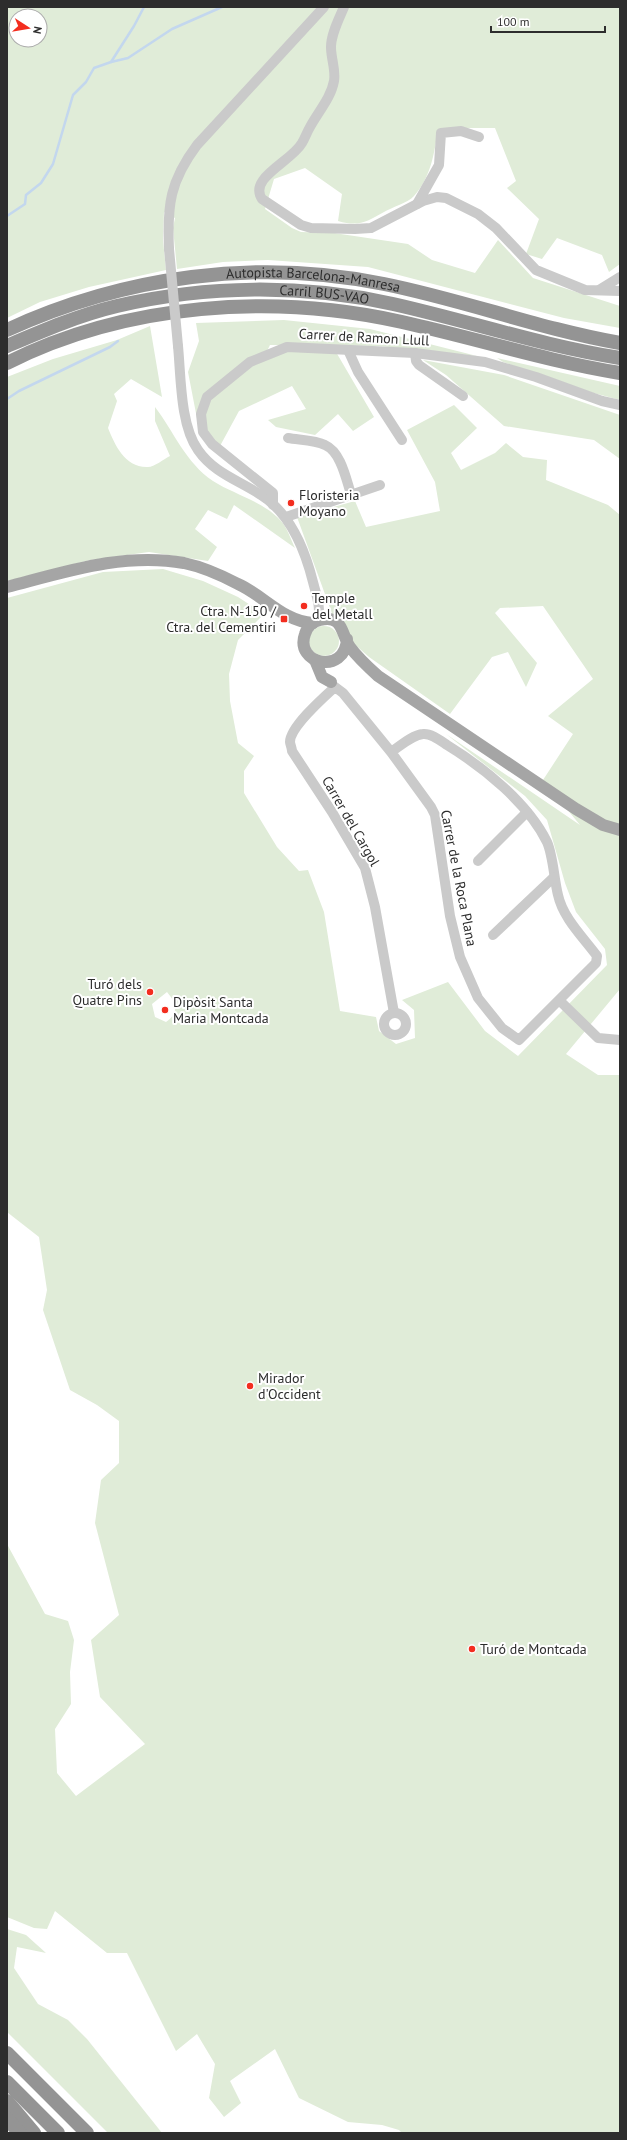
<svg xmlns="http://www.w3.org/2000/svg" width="627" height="2140" font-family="'PT Sans',sans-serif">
<rect width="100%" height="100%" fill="#fff"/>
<g fill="#e0ecd8" fill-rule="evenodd">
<path d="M 7,7 L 620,7 L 620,264 L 609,272 L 602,255 L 557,238 L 542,259 L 526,254 L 539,219 L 507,188 L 516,181 L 495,128 L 462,128 L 438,130 C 434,154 431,177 414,196 C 408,203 392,207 384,212 C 366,222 359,227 338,221 L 342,194 L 305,168 L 274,179 L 265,209 L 292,228 L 301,232 L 334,233 L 408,244 L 432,260 L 475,273 L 498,240 L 533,278 L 620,306 L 620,328 L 564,318 L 368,267 L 268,260 L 223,262 L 177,269 L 173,228 L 175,218 L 164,212 L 163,240 L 166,270 L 89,287 L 40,302 L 7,318 ZM 16,16 L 40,16 L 40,40 L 16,40 Z"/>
<path d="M 284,320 L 370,329 L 477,356 L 379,346 L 270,345 L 267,351 L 336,352 L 374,417 L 353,431 L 338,414 L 315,435 L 276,427 L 268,420 L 306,409 L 292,386 L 239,411 L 220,446 L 200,434 L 188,372 L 199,341 L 196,323 Z"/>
<path d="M 150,326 L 162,397 L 131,379 L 114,394 L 117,401 L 108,428 C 115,445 125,468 148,467 C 154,467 164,459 170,456 L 155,421 L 155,407 C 174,432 186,463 213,481 C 235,495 263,501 281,521 C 287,527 291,540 295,548 L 234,505 L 227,519 L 208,510 L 195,529 L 217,547 L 208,561 L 149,552 L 90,560 L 7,581 L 7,377 L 53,359 L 117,340 Z"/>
<path d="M 497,358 L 620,386 L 620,400 L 586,391 L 503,362 Z"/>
<path d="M 423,360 L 504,375 L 620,415 L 620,459 L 594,440 L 504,426 L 446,375 Z"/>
<path d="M 454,405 L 477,428 L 451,453 L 461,470 L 495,453 L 506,443 L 523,457 L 547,460 L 546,480 L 608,505 L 620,515 L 620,989 L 566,1054 L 598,1075 L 620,1075 L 620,2133 L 402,2133 L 399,2130 L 382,2125 L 348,2122 L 299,2098 L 275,2049 L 230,2081 L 241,2103 L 224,2117 L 209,2098 L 215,2064 L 197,2034 L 176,2051 L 127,1953 L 107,1953 L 55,1911 L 47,1929 L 34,1928 L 7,1917 L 7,1544 L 45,1614 L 68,1621 L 74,1640 L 70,1672 L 71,1704 L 55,1729 L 57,1773 L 76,1796 L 145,1744 L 100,1697 L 91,1640 L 119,1615 L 95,1523 L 101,1480 L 119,1463 L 119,1421 L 97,1405 L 70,1390 L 43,1310 L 47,1290 L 39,1237 L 7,1212 L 7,598 L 103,572 L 163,569 L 203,581 L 238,597 L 264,614 L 238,640 L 229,674 L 230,701 L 238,743 L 254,756 L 244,771 L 244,793 L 277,847 L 299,871 L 308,870 L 324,912 L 340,1011 L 376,1017 L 379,1031 L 396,1044 L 415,1038 L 414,1010 L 402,1000 L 448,982 L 485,1031 L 518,1056 L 607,965 L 605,949 L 576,912 L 565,883 L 547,820 L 525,796 L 446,734 L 580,825 L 543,780 L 573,734 L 548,716 L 593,679 L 543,606 L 500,608 L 495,613 L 537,663 L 526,687 L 508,652 L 492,657 L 450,714 L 369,657 L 352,642 L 334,619 L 297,517 L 355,501 L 366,527 L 440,511 L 435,482 L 407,430 ZM 167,992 C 176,1003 180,1012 166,1022 L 155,1017 L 152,1004 Z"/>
<circle cx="324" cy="641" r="15"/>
<path d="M 7,1929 L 26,1935 L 46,1953 L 17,1947 L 14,1968 L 38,2004 L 68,2020 L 87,2039 L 162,2133 L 108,2133 L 7,2032 Z"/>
</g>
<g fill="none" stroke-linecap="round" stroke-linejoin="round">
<g stroke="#c3d7ee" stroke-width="2.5">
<path d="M 111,62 L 128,58 L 172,29 L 222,7"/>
<path d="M 7,216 L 25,204 L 26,195 L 41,183 L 53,164 L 73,95 L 86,82 L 94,68 L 111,62 L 134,26 L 144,7"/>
<path d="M 7,399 L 19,391 L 110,347 L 118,341"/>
</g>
<g stroke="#cacaca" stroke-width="10">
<path d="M 344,7 C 339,19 331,34 331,47 C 331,59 336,70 334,81 C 331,98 318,112 310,127 C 307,132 305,138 302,143 C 291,162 248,178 262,199 L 301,225 L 311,228 L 355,229 L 371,228 L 423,201 L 437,197 L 446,198 L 478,214 L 496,228 L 536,270 L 585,290 L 620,291"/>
<path d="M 417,204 L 439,165 L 441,133 L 461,131 L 479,137"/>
<path d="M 169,249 C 167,205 170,181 197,145 L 324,7"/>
<path d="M 599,290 L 620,277"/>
<path d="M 178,346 C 181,376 180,425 198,450 C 214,473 238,480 261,495 C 290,513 305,550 313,582 C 316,594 322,609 317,621"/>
<path d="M 348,350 L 358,372 L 402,440"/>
<path d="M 415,353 L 416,361 L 419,365 L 463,396"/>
<path d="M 288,438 C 299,440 315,440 325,445 C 341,452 346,479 351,494"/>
<path d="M 273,505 L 273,493 L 212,444 L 203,432 L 201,414 L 207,397 L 250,362 L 287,347 L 415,353 L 485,362 L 536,377 L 602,401 L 620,405"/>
<path d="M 286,517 L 380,485"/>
<path d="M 391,752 C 400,746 412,735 423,734 C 431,733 441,741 447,745 C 483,767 528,803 547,842 C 553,855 554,879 558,895 C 563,918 583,937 597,956 L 596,963 L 519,1040 L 502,1028 L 478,998 L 460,957 L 450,916 L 435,815 L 431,807 L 391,752 L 343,693 L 335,687 C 324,697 290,727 290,742 C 290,744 292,748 292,751 L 332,812 L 365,868 L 375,907 L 394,1013"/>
<path d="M 478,861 L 527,812"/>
<path d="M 493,935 L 554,877"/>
<path d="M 560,1001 L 598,1038 L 620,1040"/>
<circle cx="395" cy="1024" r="11"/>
</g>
<g stroke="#a5a5a5" stroke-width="12">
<path d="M 7,587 C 65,572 124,552 184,563 C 203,567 221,575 238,584 C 263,595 284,622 313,623"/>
<path d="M 347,639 C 345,676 294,664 305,634 C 307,627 313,621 320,620 C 344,614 341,635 350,647 C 358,658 368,667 378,676 L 576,809 L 603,825 L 620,830"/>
<path d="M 315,660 L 322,677 L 331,682"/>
</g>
<g stroke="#949494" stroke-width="14">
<path id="s1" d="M 7,330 C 124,276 257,258 384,284 C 464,300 540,329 620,343"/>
<path id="s2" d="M 7,346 C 42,331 79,315 117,306 C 207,285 302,284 393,304 C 469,321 543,346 620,358"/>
<path d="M 7,363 C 126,303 273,293 402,322 C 475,338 546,361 620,373"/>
<path d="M 7,2053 L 87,2133"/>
<path d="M 7,2082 L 58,2133"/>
<path d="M 7,2101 L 34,2133"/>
<path d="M 7,2119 L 20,2133"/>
</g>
<path stroke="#cacaca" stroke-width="10" d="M 169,249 L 178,346"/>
</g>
<g fill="#f32d1f" stroke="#fff" stroke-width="1.5">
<circle cx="291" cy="503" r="4"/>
<circle cx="304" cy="606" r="4"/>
<rect x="280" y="615" width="8" height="8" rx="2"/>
<circle cx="150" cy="992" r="4"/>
<circle cx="165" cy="1010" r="4"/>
<circle cx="250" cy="1386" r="4"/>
<circle cx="472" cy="1649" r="4"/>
</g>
<g text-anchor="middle" stroke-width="4" stroke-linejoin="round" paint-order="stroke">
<g font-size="14" fill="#2d2d2d" stroke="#fff">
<text dy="5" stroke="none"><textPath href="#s1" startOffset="315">Autopista Barcelona-Manresa</textPath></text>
<text dy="5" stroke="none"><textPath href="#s2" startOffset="326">Carril BUS-VAO</textPath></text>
<text transform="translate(364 337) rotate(3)" y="5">Carrer de Ramon Llull</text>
<text transform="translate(351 821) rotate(60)" y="5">Carrer del Cargol</text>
<text transform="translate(459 878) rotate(79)" y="5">Carrer de la Roca Plana</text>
</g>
<g font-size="14" fill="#2d2d2d" stroke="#fff" text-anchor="start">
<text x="299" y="500">Floristeria<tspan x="299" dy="16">Moyano</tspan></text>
<text x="312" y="603">Temple<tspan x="312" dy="16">del Metall</tspan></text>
<text x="276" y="616" text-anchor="end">Ctra. N-150 /<tspan x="276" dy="16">Ctra. del Cementiri</tspan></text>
<text x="142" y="989" text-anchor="end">Turó dels<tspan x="142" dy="16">Quatre Pins</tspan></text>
<text x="173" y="1007">Dipòsit Santa<tspan x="173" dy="16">Maria Montcada</tspan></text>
<text x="258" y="1383">Mirador<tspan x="258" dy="16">d'Occident</tspan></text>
<text x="480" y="1654">Turó de Montcada</text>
</g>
</g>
<rect width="627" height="2140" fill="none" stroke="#2d2d2d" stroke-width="16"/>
<g transform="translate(28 28) rotate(102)"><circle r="19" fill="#ffffff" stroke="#ababab"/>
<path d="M0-3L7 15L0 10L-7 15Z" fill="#f32d1f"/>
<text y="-6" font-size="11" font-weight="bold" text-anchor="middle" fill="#2d2d2d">N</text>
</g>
<path d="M491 26v6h114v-6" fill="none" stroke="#2d2d2d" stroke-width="2"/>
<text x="497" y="26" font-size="12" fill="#2d2d2d" stroke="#ffffff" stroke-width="3" paint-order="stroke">100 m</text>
</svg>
